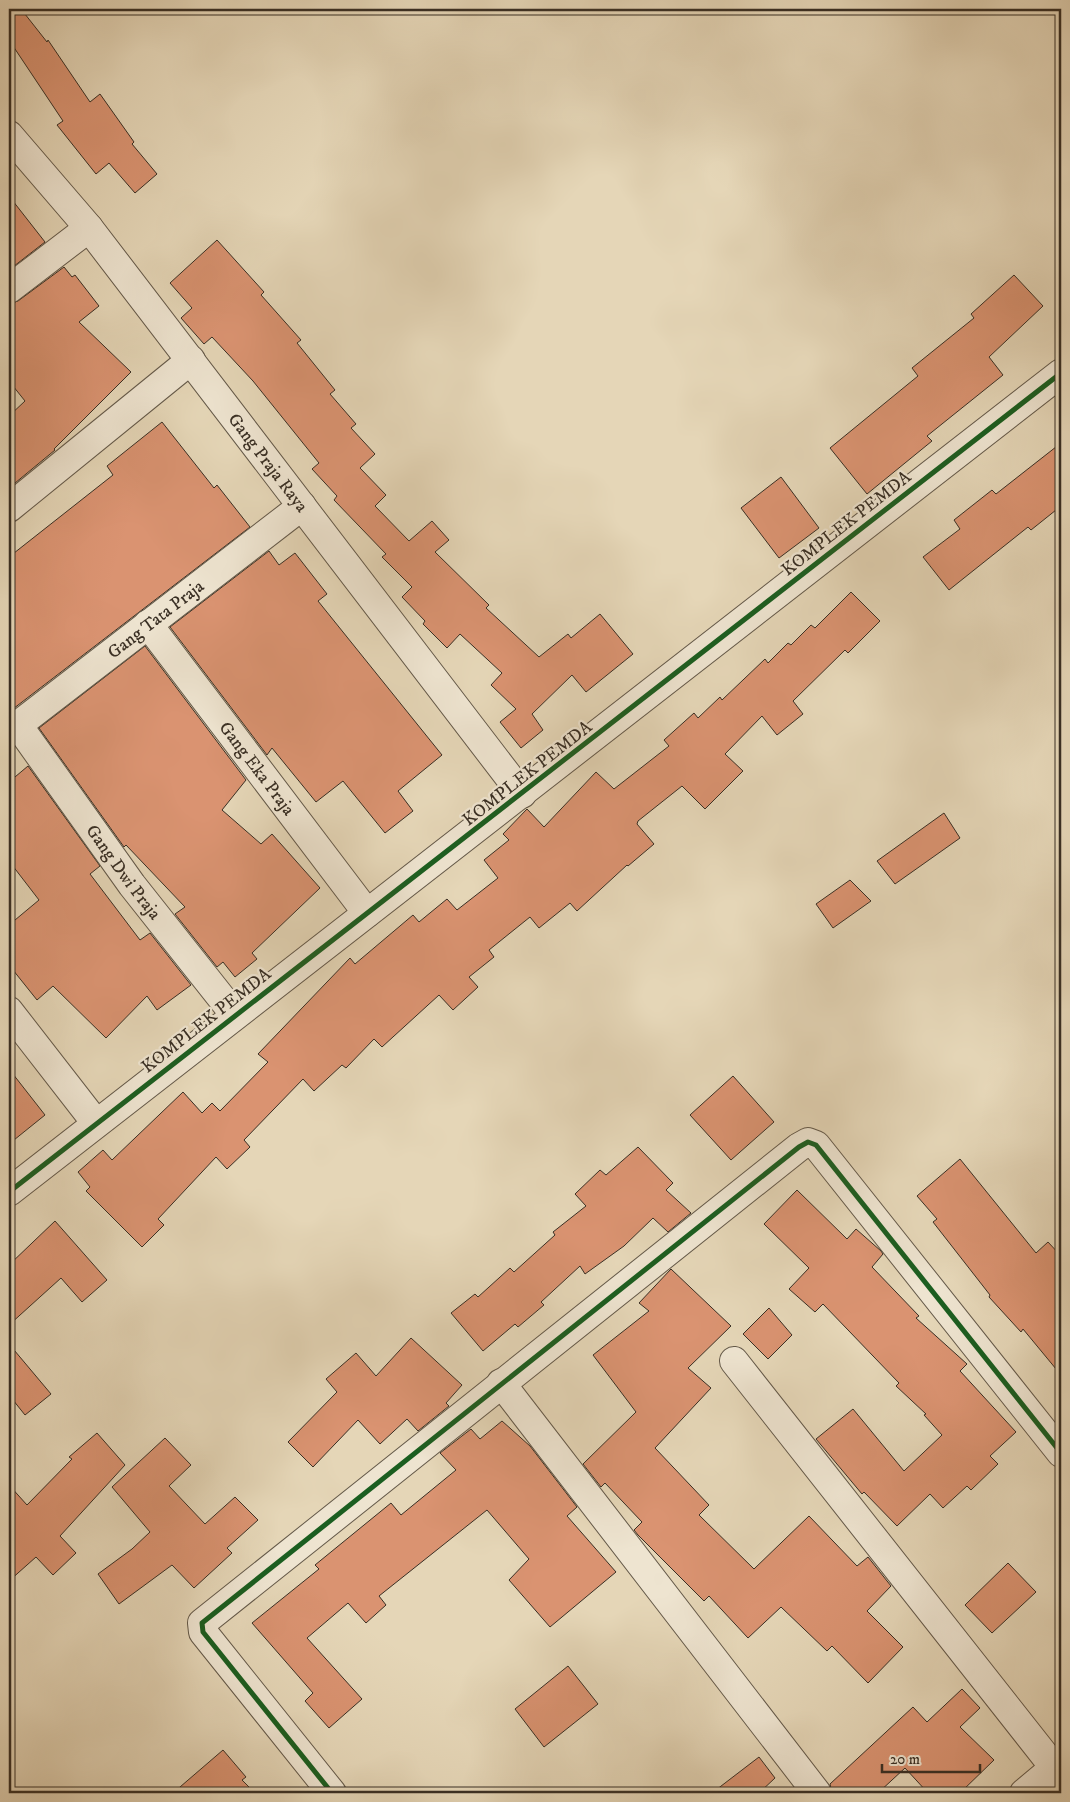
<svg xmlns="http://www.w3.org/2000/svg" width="1070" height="1802" font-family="'IM FELL DW Pica',serif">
<rect width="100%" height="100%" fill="#e5d6b7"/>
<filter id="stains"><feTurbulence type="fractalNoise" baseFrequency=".004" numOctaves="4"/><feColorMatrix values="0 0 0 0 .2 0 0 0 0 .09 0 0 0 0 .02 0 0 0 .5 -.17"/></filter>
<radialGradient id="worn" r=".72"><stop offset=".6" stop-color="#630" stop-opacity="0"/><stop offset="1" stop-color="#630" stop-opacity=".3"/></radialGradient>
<g fill="#da9371" stroke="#392f24">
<path d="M 9,9 L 21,9 L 47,42 L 48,40 L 90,102 L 100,94 L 134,142 L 132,144 L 157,174 L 135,193 L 109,163 L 96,174 L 57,125 L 63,121 L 9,40 Z"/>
<path d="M 9,196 L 45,242 L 9,270 Z"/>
<path d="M 217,240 L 264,292 L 261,295 L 301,340 L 297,343 L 335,390 L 330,394 L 356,424 L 351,428 L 375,454 L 360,468 L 386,495 L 375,506 L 409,541 L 432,521 L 449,540 L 435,552 L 489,605 L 486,608 L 539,657 L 568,634 L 571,638 L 600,614 L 633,654 L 586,692 L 572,675 L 532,714 L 543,730 L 521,748 L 500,722 L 516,709 L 491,685 L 502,673 L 460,634 L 447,648 L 423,624 L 425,621 L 402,597 L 412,587 L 382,557 L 386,554 L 334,500 L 337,496 L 312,469 L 319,463 L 253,381 L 212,337 L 204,344 L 181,318 L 192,308 L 170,283 Z"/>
<path d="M 64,267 L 72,277 L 75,275 L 99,306 L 79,322 L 131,372 L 54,449 L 55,450 L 9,488 L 9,416 L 25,401 L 9,381 L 9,304 L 18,301 Z"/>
<path d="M 1014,275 L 1043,306 L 989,357 L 1003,375 L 927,436 L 932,441 L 867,494 L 830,448 L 918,376 L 912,368 L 974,318 L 971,314 Z"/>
<path d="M 162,422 L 214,488 L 217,485 L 250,527 L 9,712 L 9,557 L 113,475 L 107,466 Z"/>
<path d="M 1061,443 L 1061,506 L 1031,530 L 1028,527 L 949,590 L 923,557 L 960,529 L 954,520 L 992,490 L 996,494 Z"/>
<path d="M 781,477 L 819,528 L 779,558 L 741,508 Z"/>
<path d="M 269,551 L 279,565 L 295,553 L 327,594 L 318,601 L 442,755 L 398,791 L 413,811 L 385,833 L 343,781 L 316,802 L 272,748 L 267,755 L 170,627 Z"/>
<path d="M 851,592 L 880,621 L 848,653 L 845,650 L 793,701 L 803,714 L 777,735 L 762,716 L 725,754 L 743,771 L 705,809 L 682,786 L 638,821 L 637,824 L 654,844 L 628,866 L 627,865 L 577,911 L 570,903 L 539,928 L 530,917 L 489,950 L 494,957 L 469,977 L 478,987 L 453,1010 L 439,995 L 382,1047 L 374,1039 L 346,1068 L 342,1065 L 314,1091 L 303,1079 L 244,1140 L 250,1147 L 227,1169 L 216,1157 L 158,1219 L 164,1225 L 142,1247 L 86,1191 L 90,1187 L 78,1172 L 103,1150 L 112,1160 L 183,1092 L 202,1113 L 212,1103 L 220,1111 L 268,1062 L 258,1054 L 350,958 L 355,964 L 413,915 L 419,922 L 447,899 L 457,910 L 498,878 L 484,860 L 509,840 L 503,834 L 527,809 L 544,827 L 596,772 L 614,789 L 669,746 L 664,740 L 694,713 L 698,718 L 720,697 L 722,700 L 765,659 L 768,663 L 788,643 L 791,645 L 811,625 L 815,628 Z"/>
<path d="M 145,646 L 246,780 L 222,810 L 261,844 L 272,834 L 320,888 L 252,953 L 257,959 L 235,977 L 223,962 L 217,967 L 175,914 L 185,907 L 126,845 L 124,847 L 39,728 Z"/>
<path d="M 28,766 L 100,866 L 90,874 L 140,940 L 150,933 L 191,985 L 157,1010 L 147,996 L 106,1038 L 53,986 L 37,1000 L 9,965 L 9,925 L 39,900 L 9,861 L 9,782 Z"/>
<path d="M 944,813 L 960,838 L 895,884 L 877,861 Z"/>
<path d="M 850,880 L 871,901 L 833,928 L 816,904 Z"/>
<path d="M 9,1069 L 45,1115 L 9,1144 Z"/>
<path d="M 733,1076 L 774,1122 L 731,1160 L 690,1115 Z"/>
<path d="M 638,1147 L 673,1183 L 666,1190 L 691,1213 L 668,1232 L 653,1218 L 624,1246 L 585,1274 L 580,1266 L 541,1302 L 544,1305 L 518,1327 L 515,1324 L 483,1351 L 451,1313 L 475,1294 L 478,1297 L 510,1268 L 514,1272 L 555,1235 L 553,1232 L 586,1206 L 575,1194 L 600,1170 L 606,1175 Z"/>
<path d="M 960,1159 L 1036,1253 L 1048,1242 L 1061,1256 L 1061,1375 L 1023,1329 L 1021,1332 L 989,1297 L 990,1295 L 933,1222 L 937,1219 L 917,1196 Z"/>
<path d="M 797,1190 L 847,1239 L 856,1229 L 881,1251 L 883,1254 L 872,1267 L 919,1316 L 916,1318 L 967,1364 L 960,1371 L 1016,1432 L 990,1456 L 998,1464 L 971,1490 L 967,1486 L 943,1508 L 930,1494 L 897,1526 L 864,1492 L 862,1494 L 816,1439 L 853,1409 L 904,1471 L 942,1435 L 924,1415 L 926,1414 L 896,1386 L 899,1383 L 823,1304 L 815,1312 L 789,1289 L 809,1268 L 764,1224 Z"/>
<path d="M 55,1221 L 107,1280 L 82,1302 L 61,1278 L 9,1325 L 9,1265 Z"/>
<path d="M 671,1269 L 731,1326 L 688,1368 L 711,1388 L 655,1448 L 709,1505 L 699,1515 L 754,1569 L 809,1516 L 857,1566 L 868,1557 L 891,1586 L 867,1611 L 903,1647 L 868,1683 L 832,1646 L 827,1651 L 781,1607 L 748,1638 L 709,1596 L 704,1601 L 638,1535 L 634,1530 L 642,1522 L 605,1483 L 601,1487 L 583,1464 L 636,1412 L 593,1355 L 649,1311 L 639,1303 Z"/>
<path d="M 769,1308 L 792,1335 L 768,1359 L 743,1334 Z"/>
<path d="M 411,1338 L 462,1385 L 446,1403 L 449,1406 L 418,1431 L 407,1419 L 380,1444 L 358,1420 L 313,1467 L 288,1442 L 337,1392 L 326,1379 L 356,1353 L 376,1376 Z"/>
<path d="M 9,1344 L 51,1394 L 25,1415 L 9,1395 Z"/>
<path d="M 502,1421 L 530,1446 L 577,1507 L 567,1516 L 616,1572 L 550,1627 L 509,1580 L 529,1559 L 487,1510 L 379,1596 L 386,1605 L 366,1623 L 348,1603 L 307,1638 L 362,1699 L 329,1728 L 305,1701 L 313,1693 L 252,1623 L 319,1569 L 315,1565 L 391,1503 L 401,1515 L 456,1470 L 440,1453 L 471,1429 L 480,1439 Z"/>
<path d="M 97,1433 L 125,1465 L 60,1536 L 76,1553 L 53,1575 L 36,1557 L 9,1581 L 9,1485 L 27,1505 L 72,1459 L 69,1457 Z"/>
<path d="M 165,1438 L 191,1465 L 169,1486 L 205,1524 L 235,1497 L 258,1520 L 227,1548 L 232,1553 L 194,1588 L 172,1565 L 119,1604 L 98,1574 L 132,1549 L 150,1532 L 112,1487 Z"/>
<path d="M 1008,1563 L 1036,1592 L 992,1633 L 965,1605 Z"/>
<path d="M 568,1666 L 598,1704 L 544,1747 L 515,1709 Z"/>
<path d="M 962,1689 L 980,1708 L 960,1727 L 994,1760 L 960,1793 L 928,1793 L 905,1768 L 878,1793 L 832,1793 L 830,1784 L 913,1707 L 927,1722 Z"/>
<path d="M 223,1750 L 246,1777 L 242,1780 L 255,1793 L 173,1793 Z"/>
<path d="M 759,1757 L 775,1778 L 759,1793 L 712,1793 Z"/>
</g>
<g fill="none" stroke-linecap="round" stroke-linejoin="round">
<g stroke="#645949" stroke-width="30">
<g id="minor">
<path id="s1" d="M 9,135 L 89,228 L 522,794"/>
<path d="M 9,289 L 89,228"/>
<path d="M 9,508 L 191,360"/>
<path id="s2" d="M 148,624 L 367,913"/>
<path id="s3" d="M 18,725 L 132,885 L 235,1015"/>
<path id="s4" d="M 9,732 L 302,506"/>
<path d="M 9,1011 L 96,1123"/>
<path d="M 9,1192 L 1061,373"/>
<path d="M 734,1361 L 1061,1776"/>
<path d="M 501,1383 L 817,1793"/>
<path d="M 332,1793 L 203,1632 L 202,1623 L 799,1147 L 808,1142 L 816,1145 L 1061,1453"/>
<path d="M 1024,1793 L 1061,1762"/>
</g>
</g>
<use href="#minor" stroke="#eee4d0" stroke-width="28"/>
<g stroke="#eee4d0" stroke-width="8">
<g id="cycleway">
<path d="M 9,1192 L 1061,373"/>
<path d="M 332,1793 L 203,1632 L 202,1623 L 799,1147 L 808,1142 L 816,1145 L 1061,1453"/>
</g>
</g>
<use href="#cycleway" stroke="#1b5e20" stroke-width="5"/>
</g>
<g text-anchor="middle" stroke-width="4.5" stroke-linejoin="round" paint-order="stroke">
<g font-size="18" fill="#392f24" stroke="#eee4d0">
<text dy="6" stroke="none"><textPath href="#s1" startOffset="418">Gang Praja Raya</textPath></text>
<text transform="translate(846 523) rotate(-38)" y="6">KOMPLEK PEMDA</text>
<text dy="6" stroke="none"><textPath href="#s4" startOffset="185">Gang Tata Praja</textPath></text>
<text dy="6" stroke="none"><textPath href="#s2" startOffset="181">Gang Eka Praja</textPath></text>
<text transform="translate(527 773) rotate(-38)" y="6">KOMPLEK PEMDA</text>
<text dy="6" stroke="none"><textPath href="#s3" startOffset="181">Gang Dwi Praja</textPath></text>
<text transform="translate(206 1020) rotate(-38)" y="6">KOMPLEK PEMDA</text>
</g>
</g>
<rect width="1070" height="1802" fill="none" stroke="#e5d6b7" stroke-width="30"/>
<rect x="10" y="10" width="1050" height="1782" fill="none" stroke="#392f24" stroke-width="2.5"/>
<rect x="15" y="15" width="1040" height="1772" fill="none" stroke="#392f24"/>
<path d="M882 1764v8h98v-8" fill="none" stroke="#392f24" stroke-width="2.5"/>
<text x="890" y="1764" font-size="15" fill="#392f24" stroke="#eee4d0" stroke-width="4" paint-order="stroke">20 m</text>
<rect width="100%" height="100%" filter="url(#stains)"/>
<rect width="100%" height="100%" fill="url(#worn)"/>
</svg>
